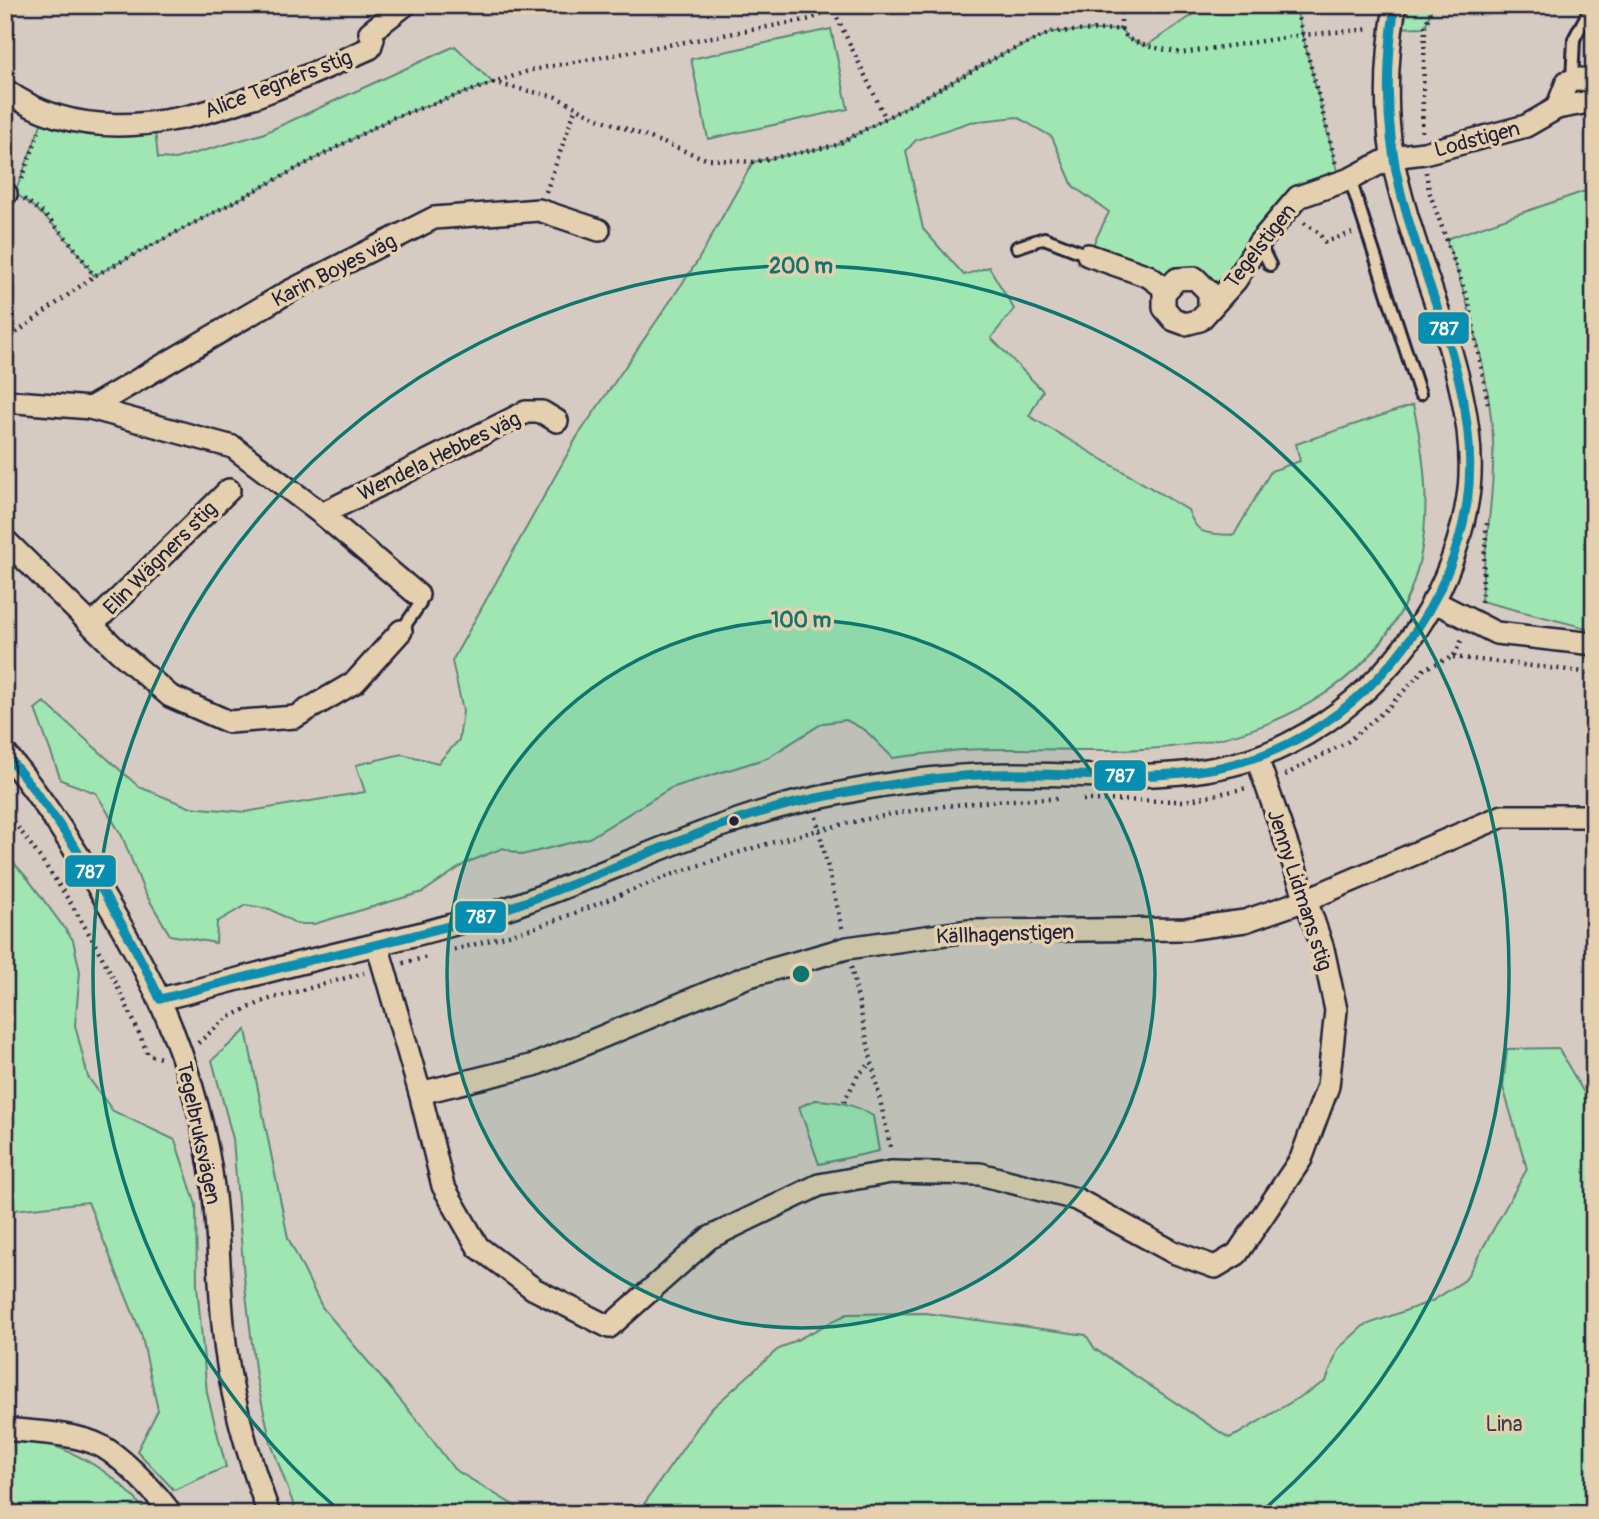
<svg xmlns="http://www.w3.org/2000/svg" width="1599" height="1519" font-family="Pangolin,sans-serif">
<rect width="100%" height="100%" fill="#d6cbc2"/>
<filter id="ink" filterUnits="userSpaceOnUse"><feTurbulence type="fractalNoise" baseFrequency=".0143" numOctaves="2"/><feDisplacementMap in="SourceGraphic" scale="14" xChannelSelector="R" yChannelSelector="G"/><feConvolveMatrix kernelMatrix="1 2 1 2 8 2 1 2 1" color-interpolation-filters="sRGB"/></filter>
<g filter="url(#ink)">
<g fill="#a0e6b3" stroke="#618477" stroke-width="2">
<path d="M 1208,5 L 1295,5 L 1340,182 L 1319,188 L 1210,299 L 1177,279 L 1088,255 L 1109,212 L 1073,186 L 1052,137 L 1017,117 L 970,122 L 916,140 L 906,151 L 923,229 L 964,275 L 989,267 L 1014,309 L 991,338 L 1043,391 L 1029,416 L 1188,510 C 1198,538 1208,533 1234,535 L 1271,471 L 1300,461 L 1296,444 L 1413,405 C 1427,465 1433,536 1409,594 C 1370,689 1266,737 1170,747 C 1101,754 1031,746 962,750 C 939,752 916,755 893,758 L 865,730 L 846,720 L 823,723 L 767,758 L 671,788 L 589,838 L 522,855 L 503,848 L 466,863 L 423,892 L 314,924 L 297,924 L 270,909 L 246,905 L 217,922 L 216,943 L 170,935 L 144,891 L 122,836 L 96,793 L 61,780 L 35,709 L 44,702 L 139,787 L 189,807 L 245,812 L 365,792 L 356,765 L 402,754 L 438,763 L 459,740 L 463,711 L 452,661 L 577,437 L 697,262 L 753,162 L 837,145 L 1001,55 L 1052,32 L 1121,29 L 1128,39 L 1146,46 Z"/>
<path d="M 1395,5 L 1433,5 L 1425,27 L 1391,28 Z"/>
<path d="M 831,29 L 848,109 L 708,139 L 691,59 Z"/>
<path d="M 455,46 L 493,83 L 392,118 L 94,276 C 73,243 47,215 15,193 L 46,111 L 154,122 L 158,158 L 175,159 L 262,134 Z"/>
<path d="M 1594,188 L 1594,630 L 1481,601 C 1484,549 1495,494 1493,441 C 1489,372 1469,304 1446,239 Z"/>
<path d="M 5,853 L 28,879 L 73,940 L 80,972 L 75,1025 L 88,1077 L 113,1111 L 175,1140 L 196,1205 L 197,1285 L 207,1393 L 226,1467 L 174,1490 L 137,1451 L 158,1410 L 141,1333 L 88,1202 L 5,1211 Z"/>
<path d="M 246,1030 L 288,1238 L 322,1307 L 422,1426 L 454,1469 L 528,1514 L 297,1514 L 271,1443 L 256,1377 L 244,1277 L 233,1139 L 212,1060 Z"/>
<path d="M 1558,1048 L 1583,1091 L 1594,1093 L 1594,1514 L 629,1514 L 644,1504 L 709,1411 L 777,1350 L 847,1314 L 925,1313 L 1086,1335 L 1095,1349 L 1229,1438 L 1238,1434 L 1326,1381 L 1338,1349 L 1363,1326 L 1432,1301 L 1465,1280 L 1527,1169 L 1503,1087 L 1507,1049 Z"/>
<path d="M 815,1100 C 837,1101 854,1104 873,1116 L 879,1151 L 819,1164 L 799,1107 Z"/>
<path d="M 5,1440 C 56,1435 118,1472 147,1514 L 5,1514 Z"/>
</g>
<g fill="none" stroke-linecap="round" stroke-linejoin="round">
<g stroke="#22223b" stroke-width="16">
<g id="service">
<path d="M 1572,80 L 1574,39 L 1592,5"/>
<path d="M 1350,179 L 1420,394"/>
<path d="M 1259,243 L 1270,265"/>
<path d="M 1017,247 L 1044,238 L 1088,255"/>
<path d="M 401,631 L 420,604 L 418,595"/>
</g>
</g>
<g stroke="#22223b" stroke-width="26">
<g id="minor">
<path d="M 5,90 C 113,170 266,94 370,48 L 373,39 L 370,32 L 405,5"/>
<path d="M 1557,108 L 1567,82 L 1580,79 L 1594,81"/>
<path d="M 5,195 L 6,194"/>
<path d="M 1088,255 L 1148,276 L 1166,289"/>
<path d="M 1209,308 L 1209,292 L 1195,278 L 1177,279 L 1164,293 L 1164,308 L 1174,320 L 1185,324 L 1200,320 L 1236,280 L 1259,243 L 1298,197 L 1350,179 L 1392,157 L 1424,153 L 1526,126 L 1557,108 L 1594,101"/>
<path d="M 5,401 L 90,408 L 233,447 L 322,514 L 418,595"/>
<path d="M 90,408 L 290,291 L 434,218 L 539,210 L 599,230"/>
<path d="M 322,514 L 526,412 L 542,412 L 557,421"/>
<path d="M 5,540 L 118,651 L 170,696 L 229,722 L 295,717 L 355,682 L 401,631"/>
<path d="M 1433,601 L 1496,633 L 1594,644"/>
<path d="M 92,625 L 229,490"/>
<path d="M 5,753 C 38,792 64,832 90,874 C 150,970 191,1053 210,1166 C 219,1218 218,1271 223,1324 C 228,1389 247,1453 269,1514"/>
<path d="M 377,944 L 420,1093 L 443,1186 L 478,1247 L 534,1289 L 609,1327 L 709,1238 L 819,1185 L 891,1172 L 980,1174 L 1076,1199 L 1173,1252 L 1215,1267 L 1237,1254 L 1301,1159 L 1328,1086 L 1336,1010 L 1323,949 L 1257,758"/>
<path d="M 160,999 C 215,986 269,970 324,957 C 385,942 448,928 508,908 C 599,877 686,834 779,807 C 807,799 838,794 867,788 C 916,779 966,774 1016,774 C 1107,774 1206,787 1290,743 C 1383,695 1449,607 1467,503 C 1487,394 1410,262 1392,154 C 1384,105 1387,54 1395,5"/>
<path d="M 420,1093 L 534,1065 L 746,977 L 847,948 L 968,931 L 1186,929 L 1245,921 L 1306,900 L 1503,816 L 1594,816"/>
<path d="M 5,1429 C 32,1432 78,1433 101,1446 C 122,1457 158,1494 171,1514"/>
</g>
</g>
<g stroke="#22223b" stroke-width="4.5" stroke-dasharray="2 5" stroke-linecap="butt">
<path d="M 831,5 L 886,119"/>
<path d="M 1295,5 L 1336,164"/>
<path d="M 1121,29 L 1121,5"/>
<path d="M 493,83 L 556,97 L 595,117 L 706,159 L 753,162 L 837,145 L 1001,55 L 1052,32 L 1121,29 L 1128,39 L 1146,46 L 1182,53 L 1302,35 L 1371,29"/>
<path d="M 1422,132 L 1425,27 L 1433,5"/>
<path d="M 1426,172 L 1429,191 L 1469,303 L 1488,403"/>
<path d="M 22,179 L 39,132"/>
<path d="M 546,192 L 576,107"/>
<path d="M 24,199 C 53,218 75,247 94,276"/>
<path d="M 1304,223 L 1318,232 L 1325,242 L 1352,233"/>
<path d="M 5,341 L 94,276 L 392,118 L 531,70 L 811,19 L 839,5"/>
<path d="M 1481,602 L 1487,523"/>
<path d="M 1453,657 L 1594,673"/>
<path d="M 1285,775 L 1347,742 L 1388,708 L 1425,668 L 1453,657 L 1463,638"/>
<path d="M 1083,800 L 1185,801 L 1247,788"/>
<path d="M 5,811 C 64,885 113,967 148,1055 L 161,1058"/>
<path d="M 816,817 L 842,928"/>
<path d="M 454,950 C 486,941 519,933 551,922 C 601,904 650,881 700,865 C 816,826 938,798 1060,799"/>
<path d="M 403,963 L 428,957"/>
<path d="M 851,967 L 891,1150"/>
<path d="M 198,1043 L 227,1018 L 266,1000 L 364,973"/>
<path d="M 844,1102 L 858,1075 L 871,1063"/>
</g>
<use href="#service" stroke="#e4cfae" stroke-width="10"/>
<use href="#minor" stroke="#e4cfae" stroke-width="21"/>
<g stroke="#e4cfae" stroke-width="14">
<g id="bus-1">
<path d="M 5,753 C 67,829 119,910 160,999"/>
<path d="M 160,999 C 212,986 263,972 315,959 C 379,944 445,929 508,908 C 611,873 710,820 817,798 C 876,786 935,776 995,774 C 1094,772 1198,790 1290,743 C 1381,697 1451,604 1467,503 C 1483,395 1426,294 1401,193 C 1385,130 1385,69 1395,5"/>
</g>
</g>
<use href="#bus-1" stroke="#078eb1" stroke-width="9"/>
</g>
</g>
<circle cx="801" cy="974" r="354" fill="#0f766e" fill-opacity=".12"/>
<g fill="none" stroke="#0f766e" stroke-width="3.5">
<circle cx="801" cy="974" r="354"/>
<path d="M341 1512A708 708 0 1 1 1261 1512"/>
</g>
<circle fill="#22223b" stroke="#e4cfae" stroke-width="2.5" cx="734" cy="821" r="6"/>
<g text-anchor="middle" stroke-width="7" stroke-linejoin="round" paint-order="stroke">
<g font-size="21" fill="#22223b" stroke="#e4cfae">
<text transform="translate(278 84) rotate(-21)" y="7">Alice Tegnérs stig</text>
<text transform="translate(1477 139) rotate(-15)" y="7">Lodstigen</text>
<text transform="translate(1260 246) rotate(-52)" y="7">Tegelstigen</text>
<text transform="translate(334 270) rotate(-27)" y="7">Karin Boyes väg</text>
<text transform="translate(439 456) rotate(-26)" y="7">Wendela Hebbes väg</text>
<text transform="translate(160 558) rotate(-45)" y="7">Elin Wägners stig</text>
<text transform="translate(1300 890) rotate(72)" y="7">Jenny Lidmans stig</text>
<text transform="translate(1005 934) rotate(-2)" y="7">Källhagenstigen</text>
<text transform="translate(199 1133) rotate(78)" y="7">Tegelbruksvägen</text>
</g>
<g font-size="21" fill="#353f4d" stroke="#e4cfae">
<text x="1504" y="1431">Lina</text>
</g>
</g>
<circle cx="801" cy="974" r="10" fill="#0f766e" stroke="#e4cfae" stroke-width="3.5"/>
<g font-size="21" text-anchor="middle" font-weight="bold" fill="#0f766e" stroke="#e4cfae" stroke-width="7" stroke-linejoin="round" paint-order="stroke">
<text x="801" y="273">200 m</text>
<text x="801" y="627">100 m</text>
</g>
<g stroke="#e4cfae" stroke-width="2.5">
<rect x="1417" y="311" width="53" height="34" rx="7" fill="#078eb1"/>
<rect x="1093" y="759" width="54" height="33" rx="7" fill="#078eb1"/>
<rect x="64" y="854" width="53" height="34" rx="7" fill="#078eb1"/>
<rect x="454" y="900" width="53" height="34" rx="7" fill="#078eb1"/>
</g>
<g font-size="19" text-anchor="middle" font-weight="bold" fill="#fff">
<text x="1444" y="335">787</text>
<text x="1120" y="782">787</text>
<text x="90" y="878">787</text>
<text x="481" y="923">787</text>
</g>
<rect width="1599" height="1519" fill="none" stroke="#e4cfae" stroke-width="28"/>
<rect x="14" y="14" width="1571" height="1491" fill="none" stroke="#22223b" stroke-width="2.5" filter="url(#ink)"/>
</svg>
